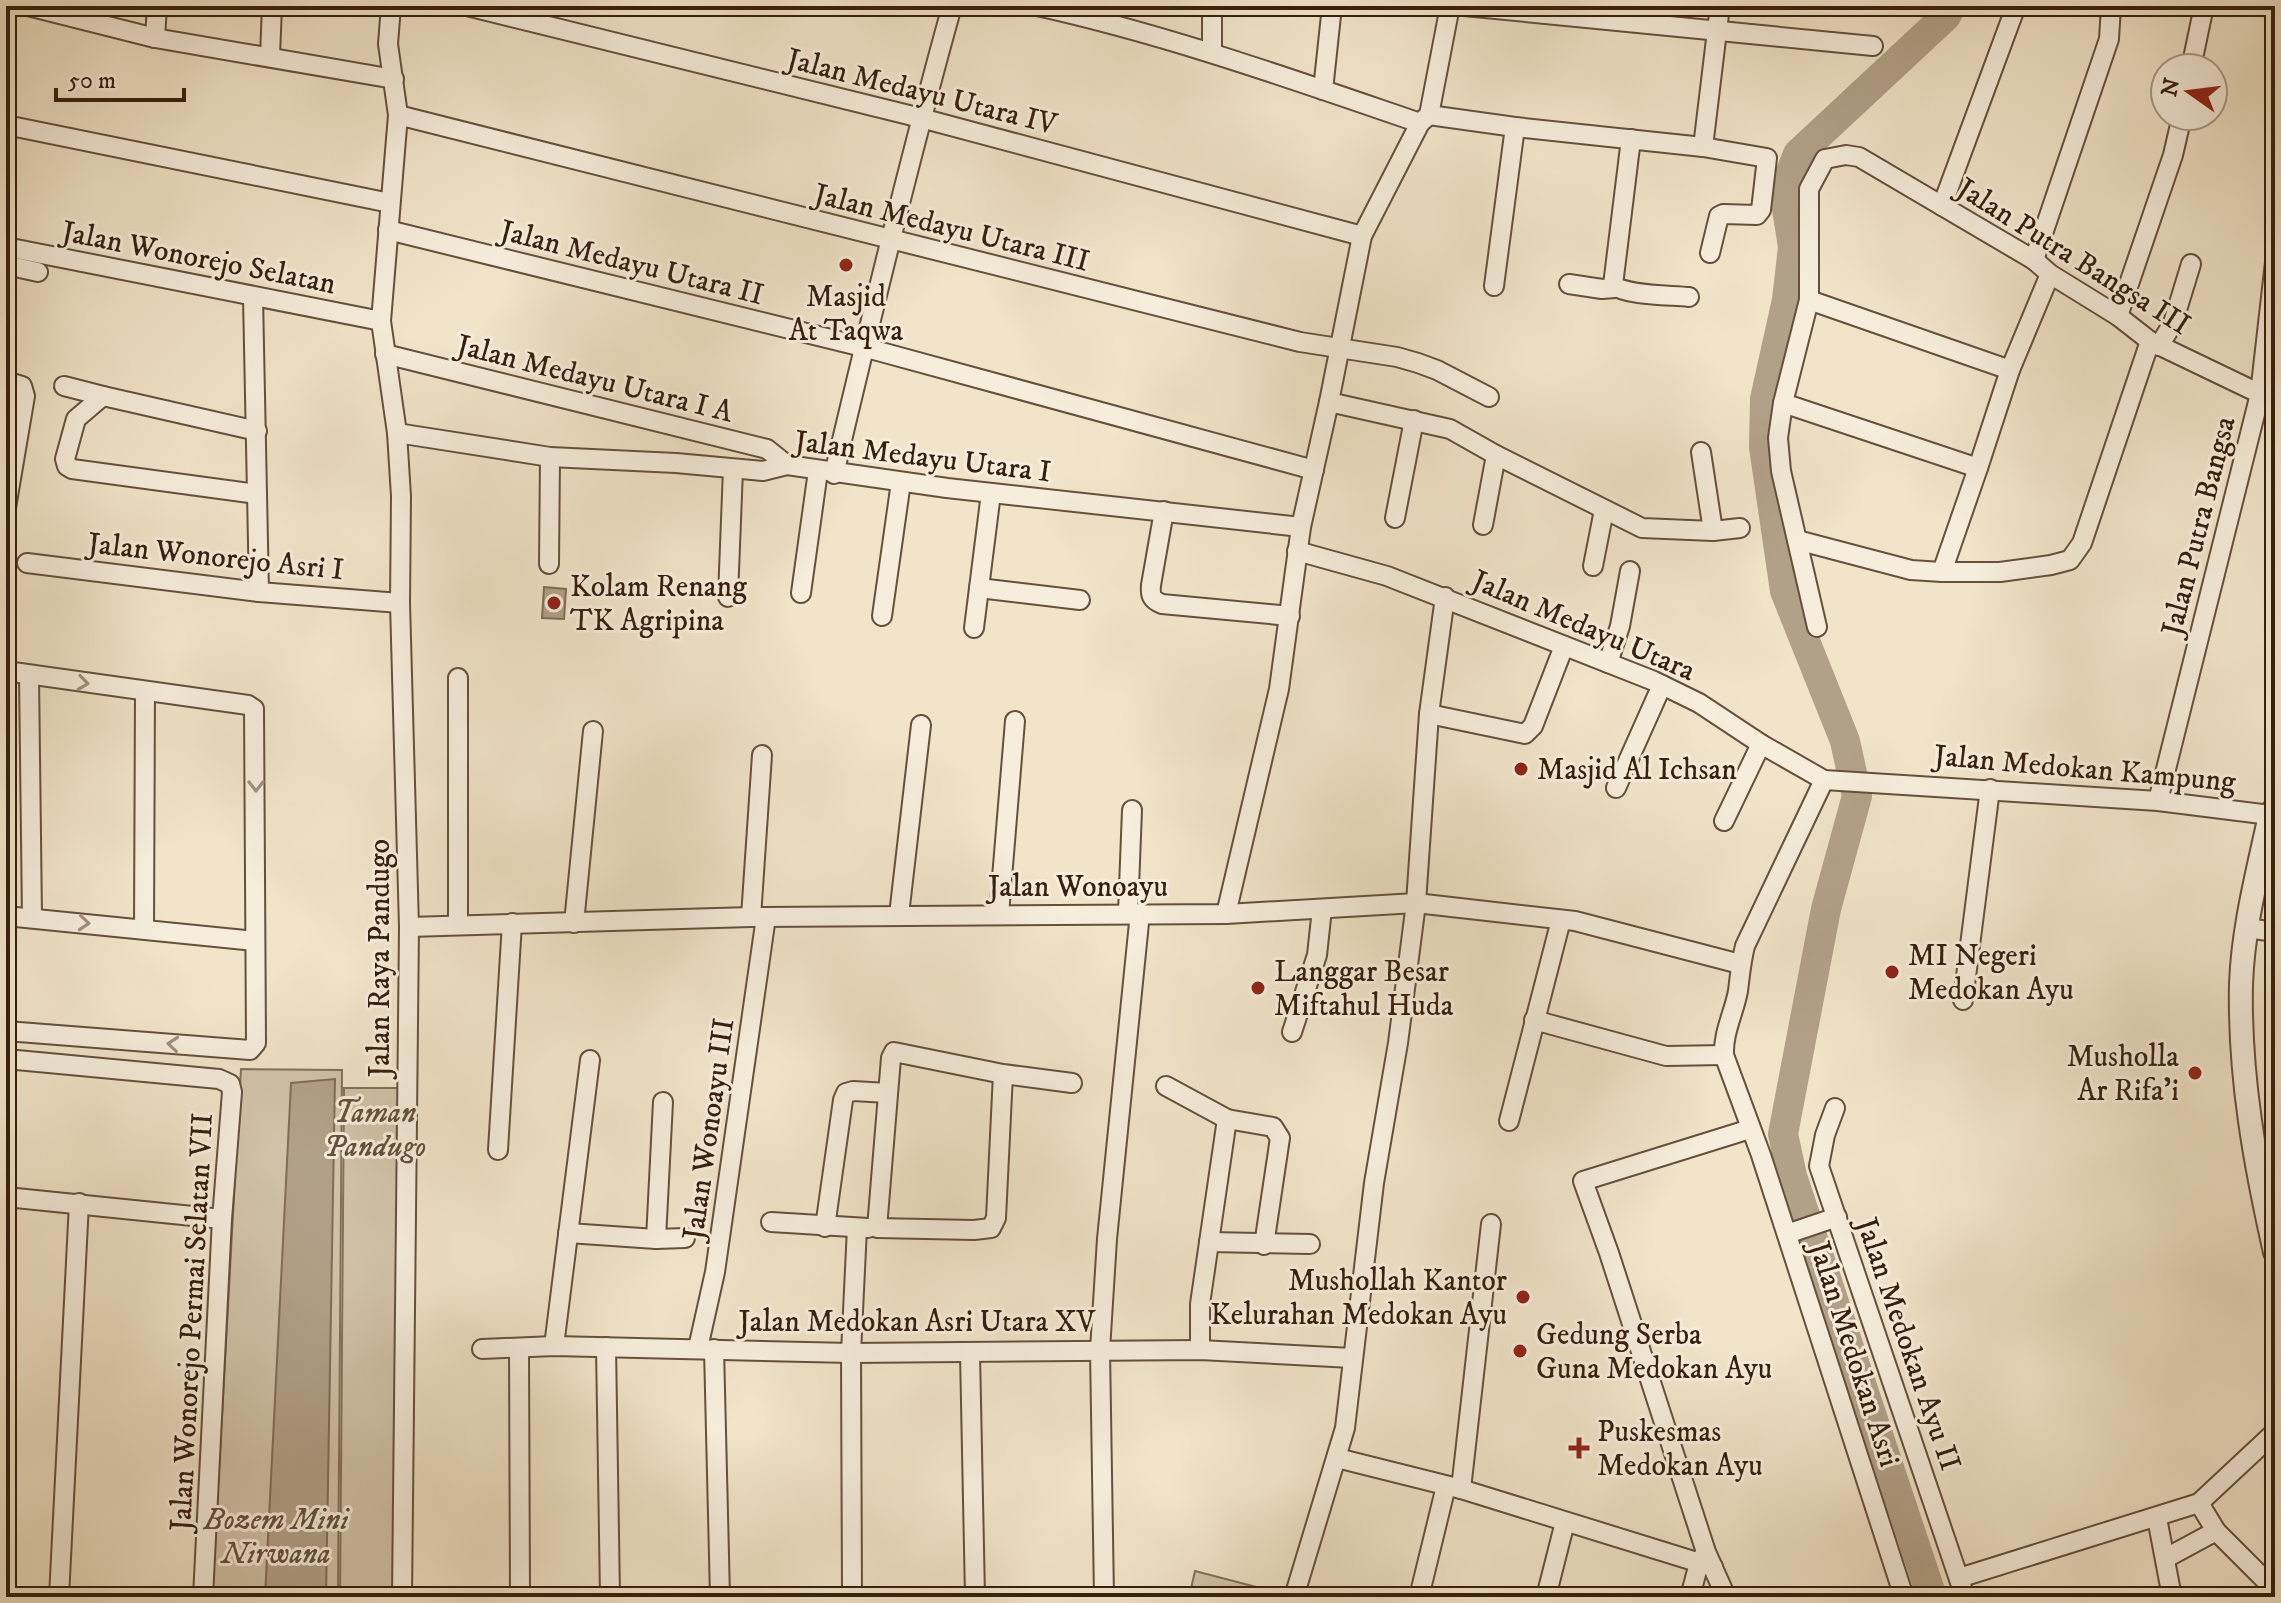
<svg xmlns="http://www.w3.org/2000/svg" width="2281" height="1603" font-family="'IM FELL DW Pica',serif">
<rect width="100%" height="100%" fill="#f1e4c9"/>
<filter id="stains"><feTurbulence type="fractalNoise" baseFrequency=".0025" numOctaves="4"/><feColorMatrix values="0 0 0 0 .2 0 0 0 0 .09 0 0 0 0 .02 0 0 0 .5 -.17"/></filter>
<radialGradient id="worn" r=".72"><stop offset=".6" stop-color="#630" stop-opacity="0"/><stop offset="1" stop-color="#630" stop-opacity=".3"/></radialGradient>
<g fill="#d1c3a9" stroke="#84715b" stroke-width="2">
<path d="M 1658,6 L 1712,6 L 1712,12 L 1658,11 Z"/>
<path d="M 241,1069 L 342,1070 L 338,1597 L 212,1597 Z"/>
<path d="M 344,1088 L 408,1088 L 394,1597 L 340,1597 Z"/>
<path d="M 1195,1571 L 1264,1589 L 1262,1597 L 1189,1597 Z"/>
</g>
<g fill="#b2a189" stroke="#816d57" stroke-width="2">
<path d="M 544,587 L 566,589 L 564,619 L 542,618 Z"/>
<path d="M 335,1079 L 326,1597 L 265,1597 L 291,1083 Z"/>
</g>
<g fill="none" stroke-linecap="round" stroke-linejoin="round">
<path stroke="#b2a189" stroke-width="30" d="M 1932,1597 L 1792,1176 L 1783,1134 L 1826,909 L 1857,796 L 1845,741 L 1785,591 L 1764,447 L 1765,399 L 1787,300 L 1793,247 L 1784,190 L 1798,154 L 1946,16 L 1951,6"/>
<g stroke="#66503c" stroke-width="22">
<g id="minor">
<path d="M 28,6 L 155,38 L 394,79"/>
<path d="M 391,6 L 388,44 L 398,115 L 381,321 L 397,433 L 401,496 L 400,603 L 409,927 L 402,1597"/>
<path d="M 467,6 L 921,118 L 1362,236"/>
<path d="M 1037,6 C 1168,35 1294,80 1420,123"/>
<path d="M 1464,6 L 1873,46"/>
<path d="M 155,38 L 157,6"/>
<path d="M 1212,53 L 1212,6"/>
<path d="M 270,56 L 272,6"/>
<path d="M 2191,68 L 2204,6"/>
<path d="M 1323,90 L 1332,6"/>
<path d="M 398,115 L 1300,342 L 1397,357 L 1418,363 L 1437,370 L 1489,397"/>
<path d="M 1429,115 L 1515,127 L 1703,147 L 1767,158 L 1761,210 L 1757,215 L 1723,214 L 1719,216 L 1710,253"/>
<path d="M 1429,115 L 1450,6"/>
<path d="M 6,125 L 390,203"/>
<path d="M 1631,139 L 1613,285 C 1627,296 1670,295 1689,297"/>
<path d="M 1703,147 L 1720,6"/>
<path d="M 1942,206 L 2016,6"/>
<path d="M 388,230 L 863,347 L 1314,470"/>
<path d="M 6,247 L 381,321"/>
<path d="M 2034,260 L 2109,39 L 2111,6"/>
<path d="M 6,265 L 38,272"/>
<path d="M 2050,274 L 2010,370 L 1978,468 L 1783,403 L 1809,300 L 1809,189 L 1825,159 L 1846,155 L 1859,157 L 2034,260 L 2050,274 L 2118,316 L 2150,341 L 2275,401"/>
<path d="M 1569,284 L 1602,289 L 1615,288"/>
<path d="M 1494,286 L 1515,127"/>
<path d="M 253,297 L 259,592"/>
<path d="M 1809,300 L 2010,370"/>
<path d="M 2118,316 L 2173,155 L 2182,116"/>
<path d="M 2159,346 L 2173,323 L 2191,264"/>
<path d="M 385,354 L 767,449 L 787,465"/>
<path d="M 6,381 L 22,386 L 25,396 L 6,508"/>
<path d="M 64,386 L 103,396"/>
<path d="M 1329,402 L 1450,429 L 1496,455 L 1642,528 L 1713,531 L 1740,528"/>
<path d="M 1783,403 L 1778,438 L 1781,471 L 1817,627"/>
<path d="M 257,431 L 103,396 L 76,419 L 65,459 L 67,466 L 72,469 L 257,494"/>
<path d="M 397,433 L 550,457 L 676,463 L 763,471 L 787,465 L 947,488 L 1301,527"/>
<path d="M 1701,452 L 1713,531"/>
<path d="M 834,474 C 871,317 909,161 952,6"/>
<path d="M 1164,511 L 1151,585 C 1150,596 1152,600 1162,604 L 1290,616"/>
<path d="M 1395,518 L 1414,420"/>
<path d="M 1483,525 L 1496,455"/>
<path d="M 1797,540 L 1911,570 L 1942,572 L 2000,572 L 2051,565 L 2070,560 L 2082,543 L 2150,341"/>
<path d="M 1297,551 L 1387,576 L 1654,681 L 1699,703 L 1761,744 L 1824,780 L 2158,801 L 2270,815"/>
<path d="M 27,563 L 259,592 L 400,603"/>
<path d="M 549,564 L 550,457"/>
<path d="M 1593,566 L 1604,510"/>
<path d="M 1942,572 L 1978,468"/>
<path d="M 979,588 L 1080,600"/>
<path d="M 801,593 L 818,471"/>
<path d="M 728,597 L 733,469"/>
<path d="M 882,616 L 901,482"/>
<path d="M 974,628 L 991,493"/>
<path d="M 1608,663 L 1620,626 L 1630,571"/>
<path d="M 6,671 L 248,705 L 254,709 L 256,1043 L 250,1050 L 6,1031"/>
<path d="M 29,675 L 32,918"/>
<path d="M 1429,714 L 1525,734 L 1533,726 L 1564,646"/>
<path d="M 1824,780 L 1745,946 C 1741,962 1740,975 1738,991 C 1734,1013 1723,1032 1724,1055 L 1761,1155 L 1904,1597"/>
<path d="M 1616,788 L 1662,685"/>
<path d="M 2158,801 L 2260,394 L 2275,262"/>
<path d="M 1724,821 L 1761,744"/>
<path d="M 1128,913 L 1132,810"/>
<path d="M 999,914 L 1015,721"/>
<path d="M 1226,914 L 1279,689 L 1301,527 L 1329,402 L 1362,236 L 1420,123 L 1429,115"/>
<path d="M 899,915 L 921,725"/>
<path d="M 6,916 L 255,941"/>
<path d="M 751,917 L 762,755"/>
<path d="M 574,923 L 593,731"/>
<path d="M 458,924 L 458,678"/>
<path d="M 409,927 L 751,917 L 1226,914 L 1416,903 L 1575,921 L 1740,964"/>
<path d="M 2247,928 L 2275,932"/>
<path d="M 144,929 L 145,692"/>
<path d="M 1963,1000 L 1990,789"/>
<path d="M 1534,1020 L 1666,1056 L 1724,1055"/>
<path d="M 1292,1032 L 1317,955 L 1322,909"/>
<path d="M 6,1059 L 219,1079 L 230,1084 L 232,1092 L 222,1219 L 203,1597"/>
<path d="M 1003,1074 L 996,1218 L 991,1228 L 974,1230 L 877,1228 L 891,1058 L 894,1052 L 1003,1074 L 1072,1083"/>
<path d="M 1166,1086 L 1227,1119 L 1273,1127 L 1280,1138 L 1264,1245"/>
<path d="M 1835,1108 L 1825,1135 L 1819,1166 L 1965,1597"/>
<path d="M 1509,1121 L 1561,920"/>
<path d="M 498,1150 L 512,923"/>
<path d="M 2255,1163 L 2275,1161"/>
<path d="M 6,1197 L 222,1219"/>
<path d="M 771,1222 L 868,1228"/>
<path d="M 825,1227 L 843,1100 L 846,1093 L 853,1091 L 888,1093"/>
<path d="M 568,1233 L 656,1239 L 663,1102"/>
<path d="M 1787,1234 L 1837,1217"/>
<path d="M 656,1239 L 685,1238"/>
<path d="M 1209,1242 L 1310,1244"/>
<path d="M 554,1346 L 590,1060"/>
<path d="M 606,1347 L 610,1597"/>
<path d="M 698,1348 L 715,1272 L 766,917"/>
<path d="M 482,1349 L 554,1346 L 851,1353 L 1200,1350 L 1352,1358"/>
<path d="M 519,1349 L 520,1597"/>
<path d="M 714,1349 L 720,1597"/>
<path d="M 1200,1350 L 1200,1304 L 1227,1119"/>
<path d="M 970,1353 L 975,1597"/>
<path d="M 1337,1458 L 1461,1489 L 1713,1567"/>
<path d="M 1461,1489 L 1491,1224"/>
<path d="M 2199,1503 L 2216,1531 L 2275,1590"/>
<path d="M 2157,1518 L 2172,1597"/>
<path d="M 2166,1558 L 2216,1531"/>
<path d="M 1959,1578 L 2199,1503 L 2275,1432"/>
<path d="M 59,1597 L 79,1203"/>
<path d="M 852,1597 L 851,1353 L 857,1228"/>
<path d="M 1104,1597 L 1100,1350 L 1107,1239 L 1140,913"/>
<path d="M 1294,1597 L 1345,1428 L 1374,1183 L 1398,1043 L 1416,903 L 1429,714 L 1445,597"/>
<path d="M 1419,1597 L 1446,1486"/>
<path d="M 1546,1597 L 1565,1522"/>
<path d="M 1690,1597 L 1699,1563 L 1704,1555"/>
<path d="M 1726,1597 L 1706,1552 L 1609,1253 L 1583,1181 L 1750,1129"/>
</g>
</g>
<g stroke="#66503c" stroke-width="26">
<path id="tertiary" d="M 2275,808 L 2270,815 C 2258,871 2243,927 2241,984 C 2239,1075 2255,1164 2275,1252"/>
</g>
<use href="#minor" stroke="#f6eddc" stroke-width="18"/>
<use href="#tertiary" stroke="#f6eddc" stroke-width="22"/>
</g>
<defs><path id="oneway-chevron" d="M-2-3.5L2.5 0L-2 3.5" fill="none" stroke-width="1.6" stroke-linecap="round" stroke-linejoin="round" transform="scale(2)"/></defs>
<g stroke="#a0907f">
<use href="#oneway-chevron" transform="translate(83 683) rotate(8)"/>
<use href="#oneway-chevron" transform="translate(256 786) rotate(90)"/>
<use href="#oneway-chevron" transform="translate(84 923) rotate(5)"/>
<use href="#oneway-chevron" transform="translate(173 1044) rotate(-175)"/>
</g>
<g fill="#8f2418" stroke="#f6eddc" stroke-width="3">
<circle cx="846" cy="265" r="8"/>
<circle cx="554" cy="603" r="8"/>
<circle cx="1521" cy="769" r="8"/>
<circle cx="1892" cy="972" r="8"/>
<circle cx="1258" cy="988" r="8"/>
<circle cx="2195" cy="1073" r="8"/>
<circle cx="1523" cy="1297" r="8"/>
<circle cx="1520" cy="1351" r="8"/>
<path d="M1575 1436h8v8h8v8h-8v8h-8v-8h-8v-8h8z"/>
</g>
<g text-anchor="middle" stroke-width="6" stroke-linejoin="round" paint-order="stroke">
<g font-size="30" fill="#371f0d" stroke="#f6eddc">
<text transform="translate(922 91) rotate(14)" y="10">Jalan Medayu Utara IV</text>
<text transform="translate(952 227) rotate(14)" y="10">Jalan Medayu Utara III</text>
<text transform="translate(2074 256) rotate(32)" y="10">Jalan Putra Bangsa III</text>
<text transform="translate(199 257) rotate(11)" y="10">Jalan Wonorejo Selatan</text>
<text transform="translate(632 262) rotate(14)" y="10">Jalan Medayu Utara II</text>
<text transform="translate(595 378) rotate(14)" y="10">Jalan Medayu Utara I A</text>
<text transform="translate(923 456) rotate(7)" y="10">Jalan Medayu Utara I</text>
<text transform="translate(2198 526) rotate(-76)" y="10">Jalan Putra Bangsa</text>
<text transform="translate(216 556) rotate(6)" y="10">Jalan Wonorejo Asri I</text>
<text transform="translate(1584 625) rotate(23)" y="10">Jalan Medayu Utara</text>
<text transform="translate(2085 768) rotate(5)" y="10">Jalan Medokan Kampung</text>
<text x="1078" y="896">Jalan Wonoayu</text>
<text transform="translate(379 958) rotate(-90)" y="10">Jalan Raya Pandugo</text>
<text transform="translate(708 1129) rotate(-82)" y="10">Jalan Wonoayu III</text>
<text x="917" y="1331">Jalan Medokan Asri Utara XV</text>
<text transform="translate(191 1322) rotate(-87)" y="10">Jalan Wonorejo Permai Selatan VII</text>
<text transform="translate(1909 1344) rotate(71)" y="10">Jalan Medokan Ayu II</text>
<text transform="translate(1855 1354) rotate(72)" y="10">Jalan Medokan Asri</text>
</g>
<g font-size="30" fill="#371f0d" stroke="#f6eddc" text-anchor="start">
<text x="846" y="306" text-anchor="middle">Masjid<tspan x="846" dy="34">At Taqwa</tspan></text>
<text x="570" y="596">Kolam Renang<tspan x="570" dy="34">TK Agripina</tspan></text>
<text x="1537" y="779">Masjid Al Ichsan</text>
<text x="1908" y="965">MI Negeri<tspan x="1908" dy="34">Medokan Ayu</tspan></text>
<text x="1274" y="981">Langgar Besar<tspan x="1274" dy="34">Miftahul Huda</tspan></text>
<text x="2179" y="1066" text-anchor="end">Musholla<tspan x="2179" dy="34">Ar Rifa'i</tspan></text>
<text x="1507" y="1290" text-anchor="end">Mushollah Kantor<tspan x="1507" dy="34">Kelurahan Medokan Ayu</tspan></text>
<text x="1536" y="1344">Gedung Serba<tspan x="1536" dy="34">Guna Medokan Ayu</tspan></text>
<text x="1597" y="1441">Puskesmas<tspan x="1597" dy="34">Medokan Ayu</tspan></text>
</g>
<g font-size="30" font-style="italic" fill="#65503c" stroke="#f6eddc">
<text x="375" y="1122">Taman<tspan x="375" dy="34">Pandugo</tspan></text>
<text x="276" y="1529">Bozem Mini<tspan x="276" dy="34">Nirwana</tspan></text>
</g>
</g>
<rect width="2281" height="1603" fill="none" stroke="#f1e4c9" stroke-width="32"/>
<rect x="8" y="8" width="2265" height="1587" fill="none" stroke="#371f0d" stroke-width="4"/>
<rect x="16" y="16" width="2249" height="1571" fill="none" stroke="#371f0d" stroke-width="2"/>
<g transform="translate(2189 92) rotate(284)"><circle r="38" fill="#f6eddc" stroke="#aa9b89" stroke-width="2"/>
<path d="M0-6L14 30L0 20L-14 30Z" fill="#8f2418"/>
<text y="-12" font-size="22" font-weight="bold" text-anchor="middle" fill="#371f0d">N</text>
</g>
<path d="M56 88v12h128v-12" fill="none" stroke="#371f0d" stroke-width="4"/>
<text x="68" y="88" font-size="24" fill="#371f0d" stroke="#f6eddc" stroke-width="6" paint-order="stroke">50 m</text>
<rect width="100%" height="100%" filter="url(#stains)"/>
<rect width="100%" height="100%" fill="url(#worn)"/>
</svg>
